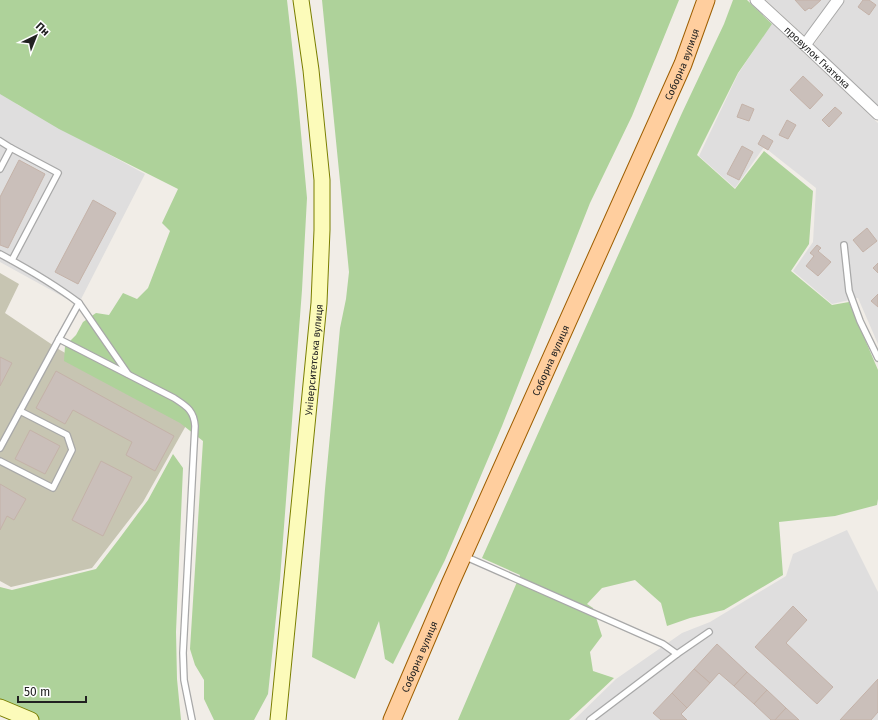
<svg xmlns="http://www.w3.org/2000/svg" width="878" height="720" font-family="'Fira Sans',sans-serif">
<rect width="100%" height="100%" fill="#f1ede7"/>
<g fill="#dfdede">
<path d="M 766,0 L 831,0 L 805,36 Z"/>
<path d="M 845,0 L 878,0 L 878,106 L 813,46 Z"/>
<path d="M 772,23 L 878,123 L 878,344 L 858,298 L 832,304 L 793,271 L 813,242 L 816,188 L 764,147 L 735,188 L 699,156 L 738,74 Z"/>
<path d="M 0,90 L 18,105 L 145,174 L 78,305 L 0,262 Z"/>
<path d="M 847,530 L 878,592 L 878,720 L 574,720 L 616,679 L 682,633 L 710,622 L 786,576 L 793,554 Z"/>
</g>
<path fill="#c7c5b2" d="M 0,273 L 19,284 L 5,313 L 60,350 L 188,422 L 143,502 L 92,568 L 11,587 L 0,581 Z"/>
<g fill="#aed29a">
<path d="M 0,0 L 287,0 L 297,90 L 307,198 L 302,290 L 280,579 L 268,694 L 254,720 L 214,720 L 204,699 L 204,680 L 195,665 L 190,649 L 203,441 L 180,423 L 64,361 L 65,346 L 76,335 L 83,322 L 96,313 L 109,315 L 123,293 L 137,299 L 148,288 L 170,231 L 162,223 L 178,189 L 59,129 L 0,94 Z"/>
<path d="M 322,0 L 679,0 L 632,116 L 590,203 L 502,426 L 445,560 L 393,664 L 385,659 L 379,621 L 355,679 L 312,657 L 325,489 L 340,328 L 346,299 L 349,272 Z"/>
<path d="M 733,0 L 747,0 L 772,24 L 738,73 L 697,155 L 735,189 L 764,151 L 813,191 L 809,244 L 791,271 L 832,305 L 849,302 L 878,370 L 878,499 L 877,505 L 835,516 L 779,522 L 783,575 L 724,610 L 690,618 L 667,626 L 661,603 L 635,580 L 602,588 L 587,604 L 593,608 L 602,636 L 590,652 L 593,671 L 614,678 L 569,720 L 458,720 L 520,575 L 482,558 L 682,113 L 724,24 Z"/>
<path d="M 173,454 L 183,468 L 176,632 L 177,679 L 181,720 L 40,720 L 0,703 L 0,587 L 12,590 L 96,569 L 119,539 L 148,500 Z"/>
</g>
<g fill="#cabfba" stroke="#c4b2a8">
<path d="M 795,0 L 821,0 L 811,9 L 809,8 L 805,11 Z"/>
<path d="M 863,0 L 869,0 L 876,5 L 869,15 L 858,7 Z"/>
<path d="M 803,76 L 823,95 L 810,109 L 790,90 Z"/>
<path d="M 742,104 L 754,109 L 749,121 L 737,117 Z"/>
<path d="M 835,107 L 842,113 L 829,127 L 822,120 Z"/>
<path d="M 787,120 L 796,125 L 788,139 L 779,135 Z"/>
<path d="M 763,135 L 773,141 L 768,150 L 758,144 Z"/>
<path d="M 742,146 L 753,152 L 739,180 L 727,174 Z"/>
<path d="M 19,160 L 45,174 L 8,248 L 0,245 L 0,197 Z"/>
<path d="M 93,200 L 116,213 L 78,284 L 55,272 Z"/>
<path d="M 867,228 L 877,241 L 863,252 L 853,240 Z"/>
<path d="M 817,245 L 821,248 L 818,251 L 831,262 L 818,276 L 806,266 L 814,256 L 810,253 Z"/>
<path d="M 878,263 L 878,273 L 873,268 Z"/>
<path d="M 878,294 L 878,307 L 871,301 Z"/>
<path d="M 0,357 L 12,363 L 0,386 Z"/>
<path d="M 56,371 L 174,436 L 155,471 L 126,455 L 132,442 L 73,410 L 65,424 L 36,408 Z"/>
<path d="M 30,430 L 60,446 L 45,474 L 15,459 Z"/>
<path d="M 101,461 L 132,477 L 103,536 L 72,520 Z"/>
<path d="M 0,484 L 26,499 L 14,520 L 7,516 L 0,530 Z"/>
<path d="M 793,606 L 807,620 L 786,643 L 833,687 L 817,704 L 755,647 Z"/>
<path d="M 717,644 L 747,672 L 734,686 L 719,673 L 710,683 L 694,669 Z"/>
<path d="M 694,669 L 710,683 L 687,708 L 672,693 Z"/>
<path d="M 747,672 L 767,690 L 754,704 L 734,686 Z"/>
<path d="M 878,679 L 878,712 L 871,720 L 840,720 Z"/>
<path d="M 767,690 L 786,708 L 775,720 L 771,720 L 754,704 Z"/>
<path d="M 672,693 L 687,708 L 681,714 L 687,720 L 661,720 L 653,713 Z"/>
<path d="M 786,708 L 799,720 L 775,720 Z"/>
</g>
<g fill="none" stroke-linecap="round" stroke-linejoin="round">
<g stroke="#a8a8a8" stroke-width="8">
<g id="service">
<path d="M 0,141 L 11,148 L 0,169"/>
<path d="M 11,148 L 58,173 L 12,260"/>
<path d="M 844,245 L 849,291 L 860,321 L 878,358"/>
<path d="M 0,254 C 28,269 54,284 79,303 L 59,339 L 174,398 C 186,406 194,410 195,426 L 183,653 L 184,680 L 192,720"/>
<path d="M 79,303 L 128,374"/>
<path d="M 0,448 L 59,339"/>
<path d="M 0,461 L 53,488 L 72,450 L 67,435 L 20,411"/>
<path d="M 464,556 L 663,644 L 677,654"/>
<path d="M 590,720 L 677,654 L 709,632"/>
</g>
</g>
<g stroke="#a8a8a8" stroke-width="13">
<g id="minor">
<path id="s1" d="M 756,0 L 805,45 L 878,114"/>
<path d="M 805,45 L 838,0"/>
</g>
</g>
<g stroke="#7a7f00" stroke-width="17">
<g id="secondary">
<path d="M 0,707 L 31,720"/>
<path id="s2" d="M 278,720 L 319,303 L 322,230 L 322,180 L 311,70 L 301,0"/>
</g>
</g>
<g stroke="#9d5e00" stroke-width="19">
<g id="primary">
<path id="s3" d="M 392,720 L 450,584 L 683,64 L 706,0"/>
</g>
</g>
<use href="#service" stroke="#fff" stroke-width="5.5"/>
<use href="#minor" stroke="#fff" stroke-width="11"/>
<use href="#secondary" stroke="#fcfbba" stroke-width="15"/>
<use href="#primary" stroke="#ffce9e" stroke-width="17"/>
</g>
<g text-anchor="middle" stroke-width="3" stroke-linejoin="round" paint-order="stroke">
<g font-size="10" fill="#212121" stroke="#fff">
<text dy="4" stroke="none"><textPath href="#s1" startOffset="84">провулок Гнатюка</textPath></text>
<text dy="4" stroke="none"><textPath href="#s3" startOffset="717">Соборна вулиця</textPath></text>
<text dy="4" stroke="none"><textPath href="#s2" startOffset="362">Університетська вулиця</textPath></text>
<text dy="4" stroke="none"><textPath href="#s3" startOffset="393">Соборна вулиця</textPath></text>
<text dy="4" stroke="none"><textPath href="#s3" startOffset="69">Соборна вулиця</textPath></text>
</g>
</g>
<g transform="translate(36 36) rotate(43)" stroke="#ffffff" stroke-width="3" paint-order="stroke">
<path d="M0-3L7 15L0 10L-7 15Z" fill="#212121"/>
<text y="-6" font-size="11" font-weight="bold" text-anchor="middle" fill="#212121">Пн</text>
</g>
<path d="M18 696v6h68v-6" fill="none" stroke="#212121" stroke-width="2"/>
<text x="24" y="696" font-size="12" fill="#212121" stroke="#ffffff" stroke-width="3" paint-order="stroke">50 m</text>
</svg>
